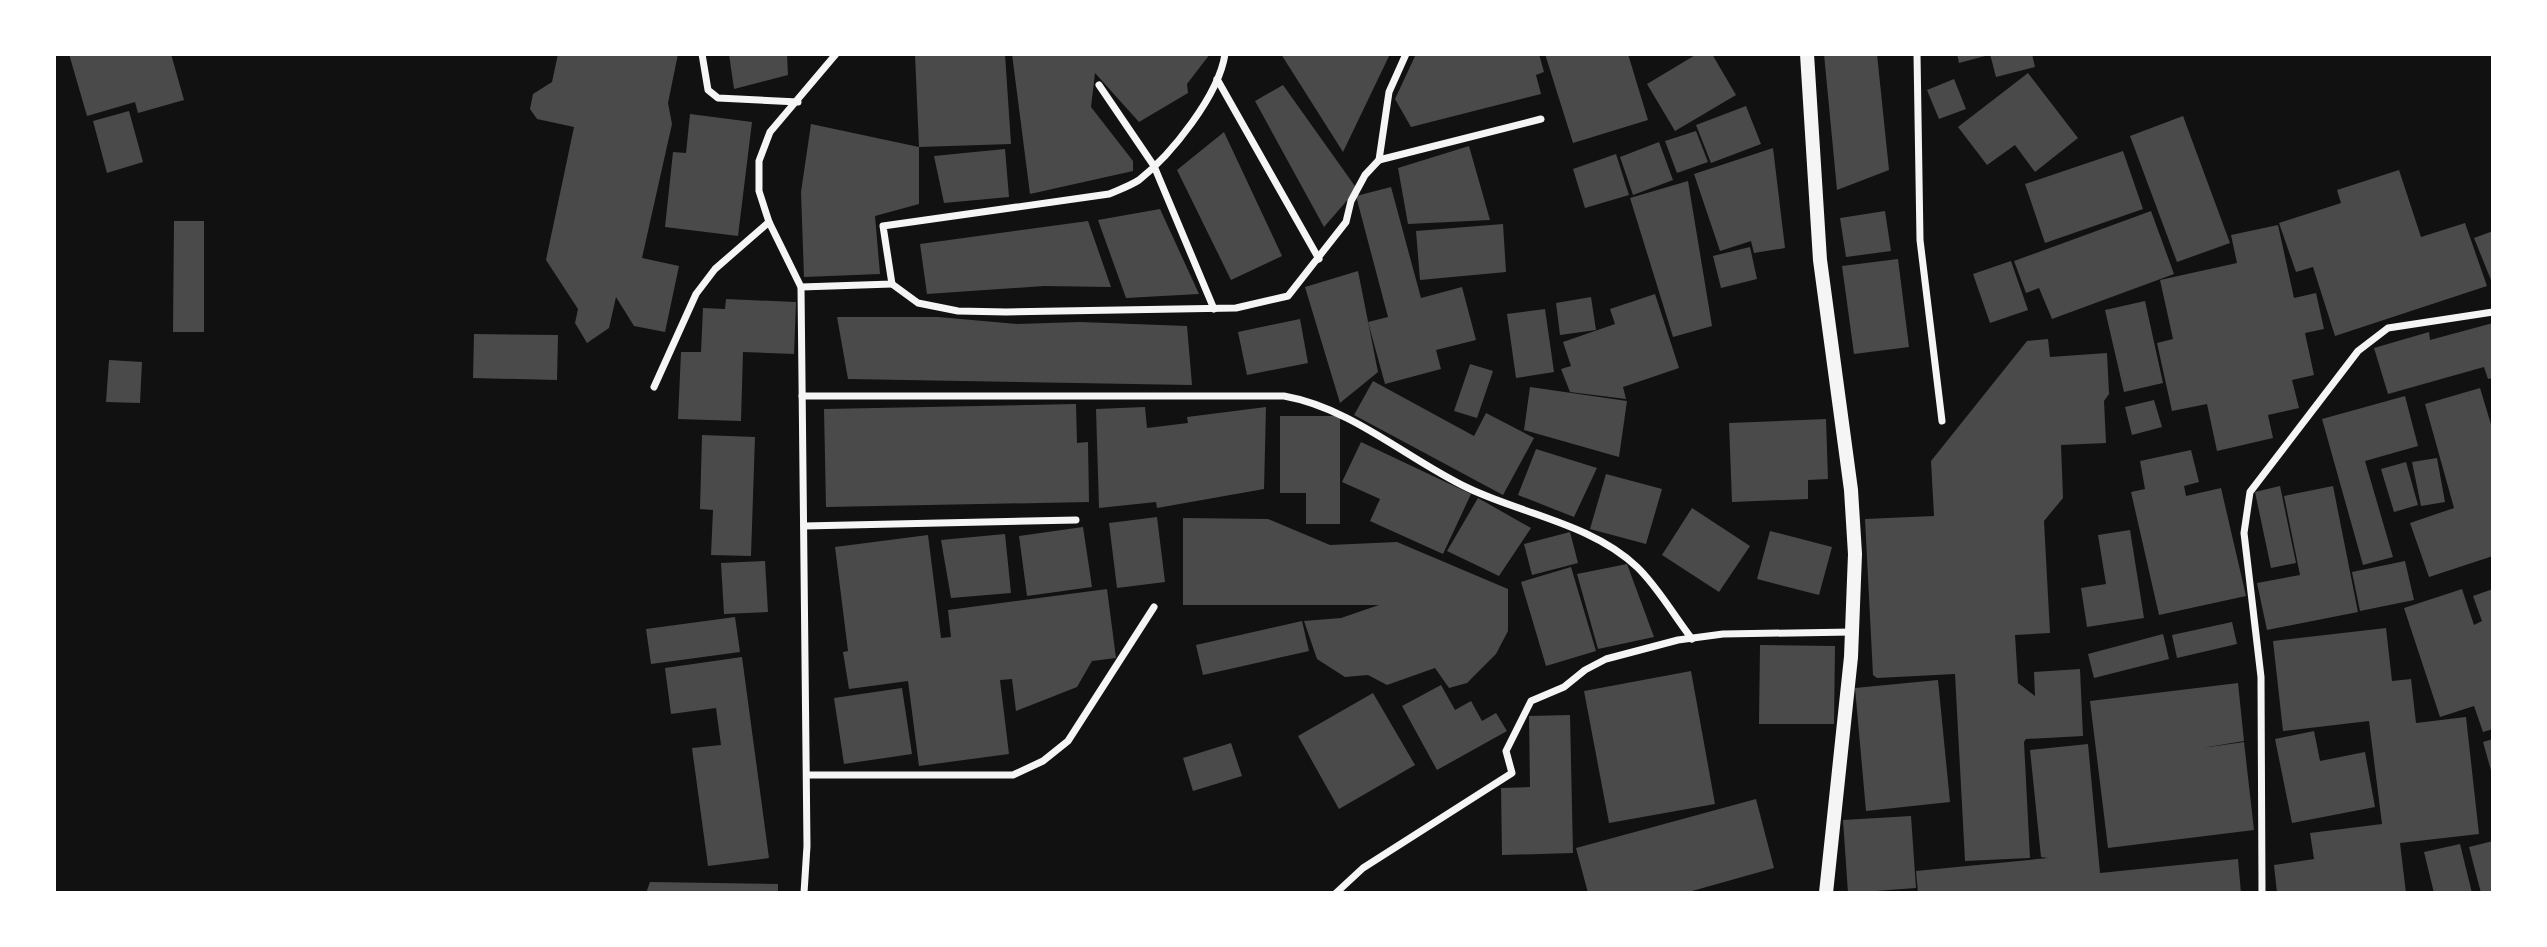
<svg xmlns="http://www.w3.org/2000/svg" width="2547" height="947" font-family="'Open Sans',sans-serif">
<rect width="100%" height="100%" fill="#111"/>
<g fill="#4a4a4a">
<path d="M 69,54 L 171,54 L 184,100 L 138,113 L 135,102 L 87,116 Z"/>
<path d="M 558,54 L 678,54 L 668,103 L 672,124 L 642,258 L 679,266 L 665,332 L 634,326 L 616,297 L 609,328 L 587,343 L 575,323 L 578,309 L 546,260 L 574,127 L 537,119 L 530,109 L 533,94 L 552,82 Z"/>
<path d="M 729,54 L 787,54 L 788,75 L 734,89 Z"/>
<path d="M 915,54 L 1005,54 L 1011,144 L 919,147 Z"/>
<path d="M 1012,54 L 1210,54 L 1187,84 L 1188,93 L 1139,122 L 1095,73 L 1091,107 L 1133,161 L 1133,171 L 1030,194 Z"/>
<path d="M 1281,54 L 1390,54 L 1343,152 Z"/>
<path d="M 1416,54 L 1539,54 L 1544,72 L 1536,75 L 1541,94 L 1411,127 L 1395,99 Z"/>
<path d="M 1545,54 L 1628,54 L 1648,120 L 1573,143 Z"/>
<path d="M 1697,54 L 1712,54 L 1736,95 L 1675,131 L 1647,84 Z"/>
<path d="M 1824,54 L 1877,54 L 1889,170 L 1837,190 Z"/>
<path d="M 1957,54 L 1989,54 L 1989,55 L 1959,63 Z"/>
<path d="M 1990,54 L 2032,54 L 2035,67 L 1996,77 Z"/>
<path d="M 2028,73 L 2078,138 L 2035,172 L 2015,145 L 1987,165 L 1958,127 Z"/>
<path d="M 1954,79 L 1966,109 L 1939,119 L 1927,90 Z"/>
<path d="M 1283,85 L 1357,189 L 1324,227 L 1255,101 Z"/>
<path d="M 1746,106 L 1761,144 L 1711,163 L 1696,125 Z"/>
<path d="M 129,111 L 143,162 L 107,173 L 93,121 Z"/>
<path d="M 690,114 L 752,122 L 738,236 L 665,227 L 673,152 L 686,153 Z"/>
<path d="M 2183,116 L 2230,243 L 2177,262 L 2130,136 Z"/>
<path d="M 811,124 L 919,147 L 919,204 L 875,216 L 880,274 L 804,277 L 801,192 Z"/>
<path d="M 1696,131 L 1708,162 L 1677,173 L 1665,141 Z"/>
<path d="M 1224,132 L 1282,256 L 1231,280 L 1177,170 Z"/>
<path d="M 1659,142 L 1673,180 L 1633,195 L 1620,157 Z"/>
<path d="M 1469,146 L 1490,220 L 1408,224 L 1398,168 Z"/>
<path d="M 1773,148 L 1785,248 L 1754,253 L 1751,241 L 1720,251 L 1694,174 Z"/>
<path d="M 1005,149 L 1009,197 L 944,203 L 934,156 Z"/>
<path d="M 2123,151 L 2143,209 L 2045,243 L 2025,184 Z"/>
<path d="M 1616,154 L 1629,195 L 1585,208 L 1573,169 Z"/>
<path d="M 2399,170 L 2421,237 L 2465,223 L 2487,286 L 2335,336 L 2313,267 L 2296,272 L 2279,223 L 2341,203 L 2337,190 Z"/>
<path d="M 1688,181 L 1712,326 L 1673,337 L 1630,198 Z"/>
<path d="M 1391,187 L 1421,298 L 1462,287 L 1476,340 L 1436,350 L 1441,369 L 1385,384 L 1368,322 L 1388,317 L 1356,196 Z"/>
<path d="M 1160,209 L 1199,294 L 1126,298 L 1098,220 Z"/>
<path d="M 1885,211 L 1891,251 L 1846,257 L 1840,218 Z"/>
<path d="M 2151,211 L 2174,274 L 2052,319 L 2039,288 L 2026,293 L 2014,261 Z"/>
<path d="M 174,221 L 204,221 L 204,332 L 173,332 Z"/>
<path d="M 1088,221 L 1111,287 L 1044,286 L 927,294 L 920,244 Z"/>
<path d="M 1503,224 L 1506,272 L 1420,280 L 1416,231 Z"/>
<path d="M 2278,225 L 2294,298 L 2316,293 L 2324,329 L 2305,333 L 2314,375 L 2292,380 L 2299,408 L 2268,415 L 2273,438 L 2217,451 L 2207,404 L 2172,411 L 2157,343 L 2173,339 L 2160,280 L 2237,263 L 2231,235 Z"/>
<path d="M 2493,231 L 2493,285 L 2474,238 Z"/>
<path d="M 1750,247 L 1757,279 L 1721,288 L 1713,256 Z"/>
<path d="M 1898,259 L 1909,347 L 1854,354 L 1842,266 Z"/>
<path d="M 2011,261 L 2028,310 L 1990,323 L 1973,274 Z"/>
<path d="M 1358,271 L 1378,372 L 1340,403 L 1305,287 Z"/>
<path d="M 1655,294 L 1679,368 L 1623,387 L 1626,399 L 1570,392 L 1561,369 L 1571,366 L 1563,342 L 1615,324 L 1610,309 Z"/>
<path d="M 1591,297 L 1596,330 L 1560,335 L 1556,303 Z"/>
<path d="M 726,299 L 796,302 L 794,354 L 743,352 L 741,421 L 678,419 L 681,352 L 701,352 L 703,308 L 725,309 Z"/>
<path d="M 2145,301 L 2163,383 L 2124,392 L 2105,310 Z"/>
<path d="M 1545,309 L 1554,372 L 1516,378 L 1507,314 Z"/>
<path d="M 837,317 L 938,317 L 1017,324 L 1080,322 L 1187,326 L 1192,385 L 848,379 Z"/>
<path d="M 1300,319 L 1308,363 L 1247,375 L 1238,332 Z"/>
<path d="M 2493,323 L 2493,378 L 2488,379 L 2484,367 L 2388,394 L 2374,348 L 2429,332 L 2430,340 Z"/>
<path d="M 474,334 L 558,335 L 557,380 L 473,378 Z"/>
<path d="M 2048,339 L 2050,357 L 2107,353 L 2109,394 L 2104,401 L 2106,443 L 2061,445 L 2063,498 L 2044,521 L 2050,633 L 2015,635 L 2018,683 L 2035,696 L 2034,672 L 2080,669 L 2083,736 L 2026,739 L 2024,742 L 2030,858 L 1965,861 L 1955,674 L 1877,678 L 1873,675 L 1865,519 L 1934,516 L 1931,461 L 2027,341 Z"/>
<path d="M 109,360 L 142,362 L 140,403 L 106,402 Z"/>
<path d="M 1470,364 L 1493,371 L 1477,418 L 1454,411 Z"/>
<path d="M 1373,381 L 1474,436 L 1486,413 L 1534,438 L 1503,495 L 1354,415 Z"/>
<path d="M 1530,387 L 1627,401 L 1619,457 L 1524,430 Z"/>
<path d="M 2480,388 L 2493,431 L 2493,556 L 2429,577 L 2410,523 L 2454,508 L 2425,404 Z"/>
<path d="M 2405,396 L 2418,446 L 2365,461 L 2393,557 L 2363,565 L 2322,419 Z"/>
<path d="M 2154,400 L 2162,427 L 2132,435 L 2125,407 Z"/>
<path d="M 1076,404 L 1077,443 L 1088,442 L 1089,502 L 826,507 L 824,409 Z"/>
<path d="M 1145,407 L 1147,428 L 1188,423 L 1187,417 L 1266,407 L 1264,489 L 1157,508 L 1156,502 L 1099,508 L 1096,409 Z"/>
<path d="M 1280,416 L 1340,416 L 1340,524 L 1306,524 L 1306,493 L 1280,493 Z"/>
<path d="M 1826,419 L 1828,479 L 1808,480 L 1808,499 L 1732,502 L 1729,423 Z"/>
<path d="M 702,435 L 755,437 L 751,556 L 711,555 L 713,510 L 700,509 Z"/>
<path d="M 1361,442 L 1471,494 L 1443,554 L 1370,521 L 1380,499 L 1342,482 Z"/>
<path d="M 1536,449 L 1597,468 L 1574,517 L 1518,495 Z"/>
<path d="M 2191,450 L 2199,482 L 2184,486 L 2186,496 L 2221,488 L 2246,596 L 2159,615 L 2131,492 L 2145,489 L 2140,461 Z"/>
<path d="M 2437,458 L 2445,502 L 2421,506 L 2412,462 Z"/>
<path d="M 2406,462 L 2418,505 L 2394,512 L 2381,469 Z"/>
<path d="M 1606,474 L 1662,489 L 1646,544 L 1590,529 Z"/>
<path d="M 2280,486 L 2296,563 L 2271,568 L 2255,492 Z"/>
<path d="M 2333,486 L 2358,612 L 2267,630 L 2257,583 L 2300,575 L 2284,496 Z"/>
<path d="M 1478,498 L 1531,528 L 1499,576 L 1447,551 Z"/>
<path d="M 1692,508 L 1750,546 L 1719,592 L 1662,555 Z"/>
<path d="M 1157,517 L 1165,582 L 1117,588 L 1109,523 Z"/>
<path d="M 1183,518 L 1268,519 L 1330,545 L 1397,542 L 1508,589 L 1508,631 L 1496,654 L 1467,683 L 1449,688 L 1435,668 L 1387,685 L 1368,675 L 1345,677 L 1317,659 L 1304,621 L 1341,618 L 1379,605 L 1183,605 Z"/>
<path d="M 1083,527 L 1092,587 L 1027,596 L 1019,536 Z"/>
<path d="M 2130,530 L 2144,618 L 2087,627 L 2081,588 L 2106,584 L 2098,535 Z"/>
<path d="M 1770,531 L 1832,547 L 1819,595 L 1757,579 Z"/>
<path d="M 1570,532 L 1578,563 L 1532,575 L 1524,544 Z"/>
<path d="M 1005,534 L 1011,593 L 951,598 L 941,540 Z"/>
<path d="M 928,535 L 941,638 L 951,637 L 948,610 L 1107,589 L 1116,658 L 1092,661 L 1077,687 L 1016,711 L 1012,679 L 1000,680 L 1009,754 L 919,766 L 908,681 L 849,689 L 843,652 L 848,651 L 835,547 Z"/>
<path d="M 765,561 L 768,612 L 724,614 L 721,563 Z"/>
<path d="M 2405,561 L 2414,600 L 2360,611 L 2352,572 Z"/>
<path d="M 1627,564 L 1654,637 L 1598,649 L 1577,574 Z"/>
<path d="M 1571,567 L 1596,651 L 1546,666 L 1521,582 Z"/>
<path d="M 2462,589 L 2474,625 L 2482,621 L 2473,596 L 2493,589 L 2493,729 L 2483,732 L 2474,706 L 2440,717 L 2404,608 Z"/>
<path d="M 735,617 L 740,652 L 651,664 L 646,629 Z"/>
<path d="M 1302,621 L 1309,651 L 1203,675 L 1196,645 Z"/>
<path d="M 2232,622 L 2237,644 L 2177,658 L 2172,635 Z"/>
<path d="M 2386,628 L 2392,681 L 2411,679 L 2416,723 L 2466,717 L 2479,834 L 2400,843 L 2406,893 L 2277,893 L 2274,865 L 2314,859 L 2310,833 L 2382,824 L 2369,721 L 2283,731 L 2273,641 Z"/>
<path d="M 2163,634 L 2169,659 L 2094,678 L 2088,654 Z"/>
<path d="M 1760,645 L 1835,646 L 1834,724 L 1759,724 Z"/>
<path d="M 742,657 L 769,858 L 708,866 L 692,748 L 721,745 L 716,708 L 671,714 L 665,668 Z"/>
<path d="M 1691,671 L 1715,804 L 1609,823 L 1584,691 Z"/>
<path d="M 1938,680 L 1950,802 L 1866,811 L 1855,688 Z"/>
<path d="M 2238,683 L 2244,741 L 2202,748 L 2244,742 L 2254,830 L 2108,848 L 2090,701 Z"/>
<path d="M 1441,685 L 1455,710 L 1471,701 L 1482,721 L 1496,713 L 1507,731 L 1437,770 L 1402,706 Z"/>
<path d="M 902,688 L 912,754 L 844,764 L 834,698 Z"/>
<path d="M 1373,693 L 1415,765 L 1339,809 L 1298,736 Z"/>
<path d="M 1570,715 L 1573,853 L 1502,855 L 1501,788 L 1530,787 L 1529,716 Z"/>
<path d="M 2314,731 L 2320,761 L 2365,752 L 2375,807 L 2292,823 L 2275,739 Z"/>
<path d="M 2493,739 L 2493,773 L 2492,774 L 2483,742 Z"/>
<path d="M 1231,743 L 1242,776 L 1193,791 L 1183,758 Z"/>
<path d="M 2088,744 L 2100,873 L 2238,859 L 2241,893 L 1918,893 L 1916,871 L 2048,858 L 2041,857 L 2030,750 Z"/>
<path d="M 1756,799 L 1774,868 L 1685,893 L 1588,893 L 1576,848 Z"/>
<path d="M 1911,816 L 1916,888 L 1848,893 L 1843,820 Z"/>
<path d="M 2493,841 L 2493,893 L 2481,893 L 2469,847 Z"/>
<path d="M 2460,844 L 2472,893 L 2434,893 L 2424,852 Z"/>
<path d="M 650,882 L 778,884 L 778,893 L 646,893 Z"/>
</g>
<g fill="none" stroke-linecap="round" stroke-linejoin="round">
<g stroke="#f5f5f5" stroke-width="7">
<path d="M 702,54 L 708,90 L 718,98 L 798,102"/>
<path d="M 1917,54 L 1920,240 L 1942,421"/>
<path d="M 1217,79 L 1319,259"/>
<path d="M 1099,85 L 1154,166 L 1214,309"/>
<path d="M 1379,160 L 1541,119"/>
<path d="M 892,284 L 918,303 L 958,311 L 1006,312 L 1236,308 L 1288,296 L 1346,222 L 1351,201 L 1365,175 L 1379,160 L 1389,92 L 1406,54"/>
<path d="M 801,287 L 892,284 L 883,226 L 1109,194 C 1118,190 1130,186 1139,180 C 1171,155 1219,95 1225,54"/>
<path d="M 654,387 L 696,294 L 715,269 L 769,222"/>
<path d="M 802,396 L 1284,396 C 1352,408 1407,459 1468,488 C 1522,514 1592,524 1637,567 C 1658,587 1674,616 1692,639"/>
<path d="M 804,526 L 1076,520"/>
<path d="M 807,775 L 1013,775 L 1043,761 L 1068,741 L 1154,607"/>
<path d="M 804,893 L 807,846 L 801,287 L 769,222 L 759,191 L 759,161 L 770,132 L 836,54"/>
<path d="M 1336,893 L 1363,868 L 1512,773 L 1506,751 L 1531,701 L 1564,687 L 1585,670 L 1606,659 L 1678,640 L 1723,634 L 1852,632"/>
<path d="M 2262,893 L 2261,677 L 2244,533 L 2250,492 L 2358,351 L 2388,328 L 2493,312"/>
</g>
<path stroke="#f5f5f5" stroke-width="14" d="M 1807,54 L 1820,260 L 1851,490 L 1855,554 L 1851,657 L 1826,893"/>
</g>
<rect width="2547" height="947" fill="none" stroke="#ffffff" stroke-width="112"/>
</svg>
